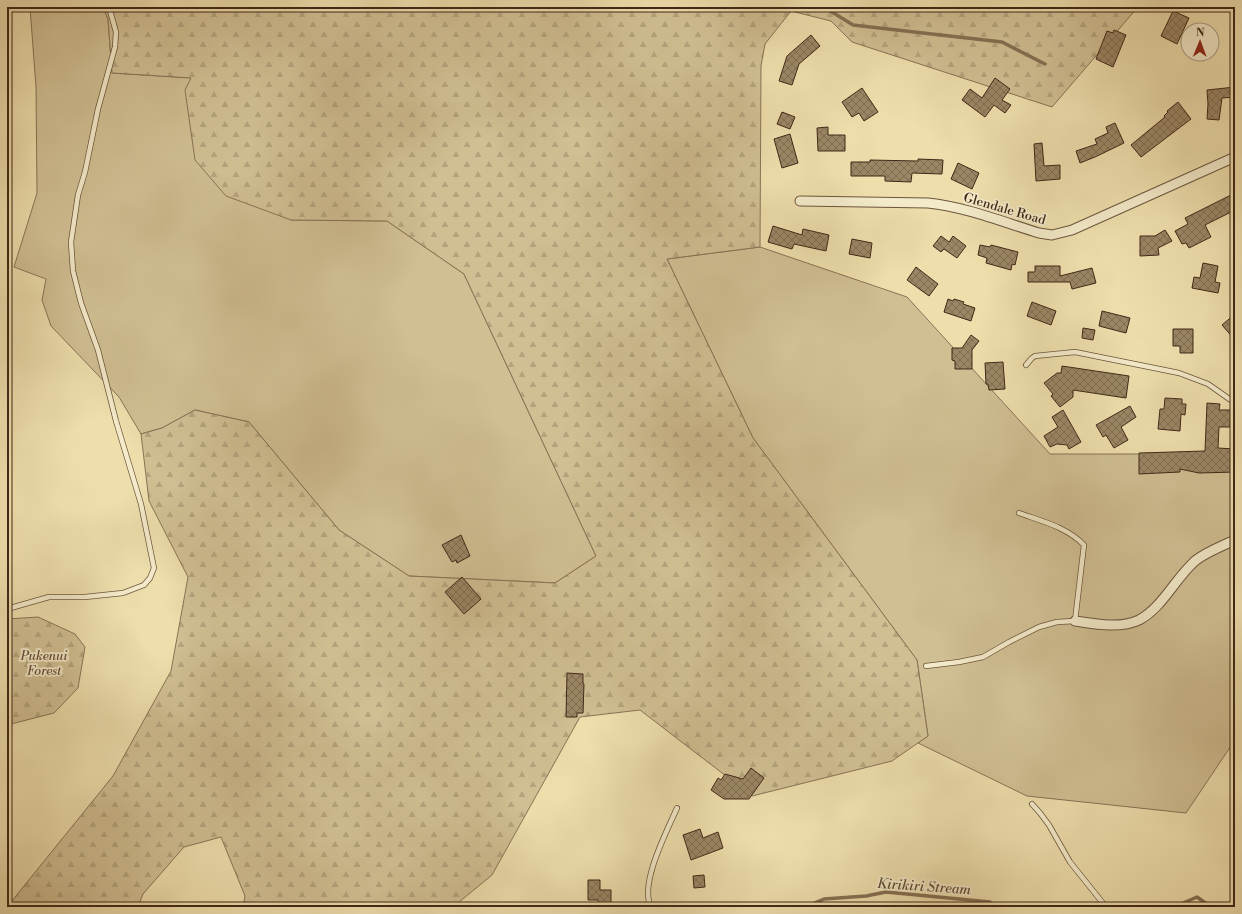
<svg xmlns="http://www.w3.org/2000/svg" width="1242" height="914" font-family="'Libre Bodoni',serif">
<defs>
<pattern id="forest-firs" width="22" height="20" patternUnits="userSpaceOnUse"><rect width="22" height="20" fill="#d0bf93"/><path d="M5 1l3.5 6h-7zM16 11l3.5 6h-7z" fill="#b4a47e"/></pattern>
<pattern id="building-cross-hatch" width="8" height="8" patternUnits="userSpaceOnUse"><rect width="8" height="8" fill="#9a8665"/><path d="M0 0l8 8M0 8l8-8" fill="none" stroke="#7f6e52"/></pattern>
</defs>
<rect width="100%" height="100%" fill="#eddeac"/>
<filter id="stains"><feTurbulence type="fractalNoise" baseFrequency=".005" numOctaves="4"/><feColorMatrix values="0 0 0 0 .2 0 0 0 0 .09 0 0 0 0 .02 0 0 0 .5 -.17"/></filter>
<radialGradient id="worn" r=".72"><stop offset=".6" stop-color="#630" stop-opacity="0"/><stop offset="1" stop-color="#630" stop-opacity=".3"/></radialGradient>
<g fill="#d0bf93" stroke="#887356">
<path d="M 30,7 L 103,7 L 108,19 L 112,73 L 192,78 L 291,220 L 387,221 L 464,274 L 596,556 L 555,583 L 409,576 L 339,530 L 249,422 L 195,410 L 162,428 L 141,434 L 119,397 L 51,326 L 42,300 L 46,279 L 14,267 L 37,193 L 36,87 Z"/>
<path d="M 760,247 L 907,297 L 1050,454 L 1235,454 L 1235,740 L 1186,813 L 1027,796 L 918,743 L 928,736 L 917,660 L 753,438 L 667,259 Z"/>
</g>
<g fill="url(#forest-firs)" stroke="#887356">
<path d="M 103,7 L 1138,7 L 1052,107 L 852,42 L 831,21 L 791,11 L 765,44 L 761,66 L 760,247 L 667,259 L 753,438 L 917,660 L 928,736 L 892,761 L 752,796 L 640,710 L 580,717 L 492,875 L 453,907 L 243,907 L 245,896 L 221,837 L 184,847 L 143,894 L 138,907 L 7,907 L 113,776 L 171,671 L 188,577 L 149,501 L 141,434 L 162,428 L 195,410 L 249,422 L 339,530 L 409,576 L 555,583 L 596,556 L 464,274 L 387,221 L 291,220 L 226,196 L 195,160 L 185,90 L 191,78 L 112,73 L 108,19 Z"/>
<path d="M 38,617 L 75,634 L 85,647 L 78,688 L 54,713 L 7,725 L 7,619 Z"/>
</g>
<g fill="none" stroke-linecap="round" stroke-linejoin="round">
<g stroke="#857053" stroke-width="3.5">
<path d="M 824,7 L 853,25 L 1002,42 L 1045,64"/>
<path d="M 805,907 L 824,899 L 866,896 L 886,892 L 990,902 L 995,907"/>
<path d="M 1174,907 L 1197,897 L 1211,907"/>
</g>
</g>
<g fill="url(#building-cross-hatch)" stroke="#412718">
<path d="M 1173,11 L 1189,18 L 1177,44 L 1161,36 Z"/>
<path d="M 1114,30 L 1126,35 L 1113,67 L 1096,59 L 1107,31 L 1113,33 Z"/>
<path d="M 811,35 L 820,46 L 799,64 L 792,85 L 779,81 L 787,56 Z"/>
<path d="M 995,78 L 1010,89 L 1002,100 L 1011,105 L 1005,113 L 994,105 L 985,117 L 962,100 L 970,89 L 982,98 Z"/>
<path d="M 1235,87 L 1235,97 L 1222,98 L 1219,120 L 1207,119 L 1208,104 L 1207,90 Z"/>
<path d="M 862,88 L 878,112 L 864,121 L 859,113 L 852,117 L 842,102 Z"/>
<path d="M 1178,102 L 1191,119 L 1141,157 L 1131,145 L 1165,117 L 1164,116 L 1168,112 L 1167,111 Z"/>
<path d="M 782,112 L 795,117 L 790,129 L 777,124 Z"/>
<path d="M 1115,123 L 1124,143 L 1095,157 L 1080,163 L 1076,151 L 1097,144 L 1095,139 L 1108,133 L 1106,127 Z"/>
<path d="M 828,127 L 828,135 L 845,135 L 845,151 L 818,151 L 817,128 Z"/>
<path d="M 790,134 L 798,163 L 782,168 L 774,139 Z"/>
<path d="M 1042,143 L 1044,166 L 1060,165 L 1060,179 L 1036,181 L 1034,144 Z"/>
<path d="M 918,159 L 943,160 L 942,174 L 912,173 L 911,182 L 885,181 L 885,176 L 851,176 L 851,162 L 870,162 L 870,160 L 918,161 Z"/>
<path d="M 958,163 L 979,173 L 972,189 L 951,179 Z"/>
<path d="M 1231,195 L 1235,203 L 1235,210 L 1205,225 L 1211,237 L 1189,248 L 1186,243 L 1182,244 L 1175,231 L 1188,224 L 1185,218 Z"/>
<path d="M 773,226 L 802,235 L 803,229 L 829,235 L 826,251 L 794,244 L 792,249 L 768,242 Z"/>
<path d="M 1165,230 L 1172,241 L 1158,248 L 1159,255 L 1140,256 L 1140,236 L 1155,236 Z"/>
<path d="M 941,236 L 949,242 L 953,236 L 966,246 L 957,258 L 944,249 L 941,252 L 933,246 Z"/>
<path d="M 852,239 L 872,243 L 870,258 L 849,254 Z"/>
<path d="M 980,245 L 990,247 L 991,245 L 1018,252 L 1015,265 L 1012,264 L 1011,270 L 986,263 L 987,258 L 978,255 Z"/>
<path d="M 1203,263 L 1218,266 L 1215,282 L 1220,283 L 1218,293 L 1192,288 L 1194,277 L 1200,278 Z"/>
<path d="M 1035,266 L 1060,266 L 1060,276 L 1092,268 L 1096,283 L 1072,289 L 1070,282 L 1028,282 L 1028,272 L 1035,272 Z"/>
<path d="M 916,267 L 938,284 L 929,296 L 907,280 Z"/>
<path d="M 948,299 L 953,301 L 954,299 L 964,302 L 963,304 L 975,308 L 971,321 L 944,312 Z"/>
<path d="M 1032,302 L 1056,311 L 1051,325 L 1027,316 Z"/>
<path d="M 1102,311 L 1130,318 L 1126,333 L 1099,326 Z"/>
<path d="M 1235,314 L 1235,340 L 1222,325 Z"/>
<path d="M 1083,328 L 1095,330 L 1093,340 L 1082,338 Z"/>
<path d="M 1173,329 L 1193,329 L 1193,353 L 1180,353 L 1180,346 L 1173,346 Z"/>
<path d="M 971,335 L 979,341 L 972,350 L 972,369 L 955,369 L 955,361 L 952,360 L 952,348 L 962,348 Z"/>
<path d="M 1003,362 L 1005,389 L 989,390 L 988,384 L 986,384 L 985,363 Z"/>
<path d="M 1062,366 L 1129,376 L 1126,398 L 1073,390 L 1073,397 L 1060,407 L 1051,396 L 1053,394 L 1044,383 L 1057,373 L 1061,373 Z"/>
<path d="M 1165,398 L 1182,399 L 1182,404 L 1186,404 L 1185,415 L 1181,414 L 1180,431 L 1158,429 L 1160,409 L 1164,409 Z"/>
<path d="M 1207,403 L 1220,404 L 1219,410 L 1231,410 L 1230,427 L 1219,427 L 1218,448 L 1235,449 L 1235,472 L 1199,473 L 1180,469 L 1180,472 L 1139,474 L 1139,453 L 1205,451 Z"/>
<path d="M 1130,406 L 1136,417 L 1121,427 L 1128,440 L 1114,448 L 1106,435 L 1103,437 L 1096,425 Z"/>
<path d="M 1063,410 L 1081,442 L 1069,449 L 1067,445 L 1057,444 L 1050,447 L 1044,436 L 1058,427 L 1052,417 Z"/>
<path d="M 461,535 L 470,556 L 457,563 L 456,560 L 452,562 L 442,545 Z"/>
<path d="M 462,577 L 481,599 L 464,614 L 445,592 Z"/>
<path d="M 567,673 L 583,674 L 583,684 L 584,684 L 583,713 L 577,713 L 577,717 L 566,717 Z"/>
<path d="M 751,768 L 764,778 L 749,799 L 724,799 L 711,790 L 718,778 L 721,780 L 725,774 L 743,779 Z"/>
<path d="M 700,829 L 703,838 L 718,832 L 723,848 L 691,860 L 683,835 Z"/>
<path d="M 704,875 L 705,887 L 694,888 L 693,876 Z"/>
<path d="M 588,880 L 600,880 L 600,890 L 611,890 L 611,907 L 598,907 L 598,900 L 588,900 Z"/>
</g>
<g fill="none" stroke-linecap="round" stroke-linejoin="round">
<g stroke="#6c553d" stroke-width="6">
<g id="service">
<path d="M 1026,365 L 1032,358 L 1035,356 L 1075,352 L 1179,373 L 1208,384 L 1235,403"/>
<path d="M 7,609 L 49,597 L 85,597 L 123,593 L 144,585 L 150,578 L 154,568 L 141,504 L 116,421 L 98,350 L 81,303 L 73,271 L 71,242 L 78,195 L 85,172 L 98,109 L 115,47 L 116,32 L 109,7"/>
<path d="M 926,666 L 959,662 L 983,657 L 1009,642 L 1039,627 L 1057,622 L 1075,621 L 1084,545 C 1067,527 1041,521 1019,513"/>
<path d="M 1032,804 L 1040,813 L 1049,825 L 1070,862 L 1106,907"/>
<path d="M 651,907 C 639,884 667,831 677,808"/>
</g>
</g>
<g stroke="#6c553d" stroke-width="11">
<g id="minor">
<path d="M 800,201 L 928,203 C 966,207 1003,222 1039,233 L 1052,235 L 1072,230 L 1235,157"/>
<path d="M 1075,621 C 1095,624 1120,629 1139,620 C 1162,608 1175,579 1194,562 C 1202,554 1224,545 1235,540"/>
</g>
</g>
<use href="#service" stroke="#f3eac9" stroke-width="4.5"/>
<use href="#minor" stroke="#f3eac9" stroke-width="9"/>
</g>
<g text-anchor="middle" stroke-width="3.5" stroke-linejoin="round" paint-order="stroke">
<g font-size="13" fill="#412718" stroke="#f3eac9">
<text transform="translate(1005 208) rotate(16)" y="5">Glendale Road</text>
</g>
<g font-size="13" font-style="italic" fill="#654d37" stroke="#f3eac9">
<text x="44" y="660">Pukenui<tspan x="44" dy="15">Forest</tspan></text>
</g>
<g font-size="14" font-style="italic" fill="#634b35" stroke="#f3eac9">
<text transform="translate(924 886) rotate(4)" y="5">Kirikiri Stream</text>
</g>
</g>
<rect width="1242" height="914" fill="none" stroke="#eddeac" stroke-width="24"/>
<rect x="8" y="8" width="1226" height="898" fill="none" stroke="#412718" stroke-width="2"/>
<rect x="12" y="12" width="1218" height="890" fill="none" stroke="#412718"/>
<g transform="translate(1200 42) rotate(1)"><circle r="19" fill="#f3eac9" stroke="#ac9c82"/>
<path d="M0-3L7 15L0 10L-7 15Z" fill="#8f2418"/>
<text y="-6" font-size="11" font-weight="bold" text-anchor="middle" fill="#412718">N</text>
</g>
<rect width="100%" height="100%" filter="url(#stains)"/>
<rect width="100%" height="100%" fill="url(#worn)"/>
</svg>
